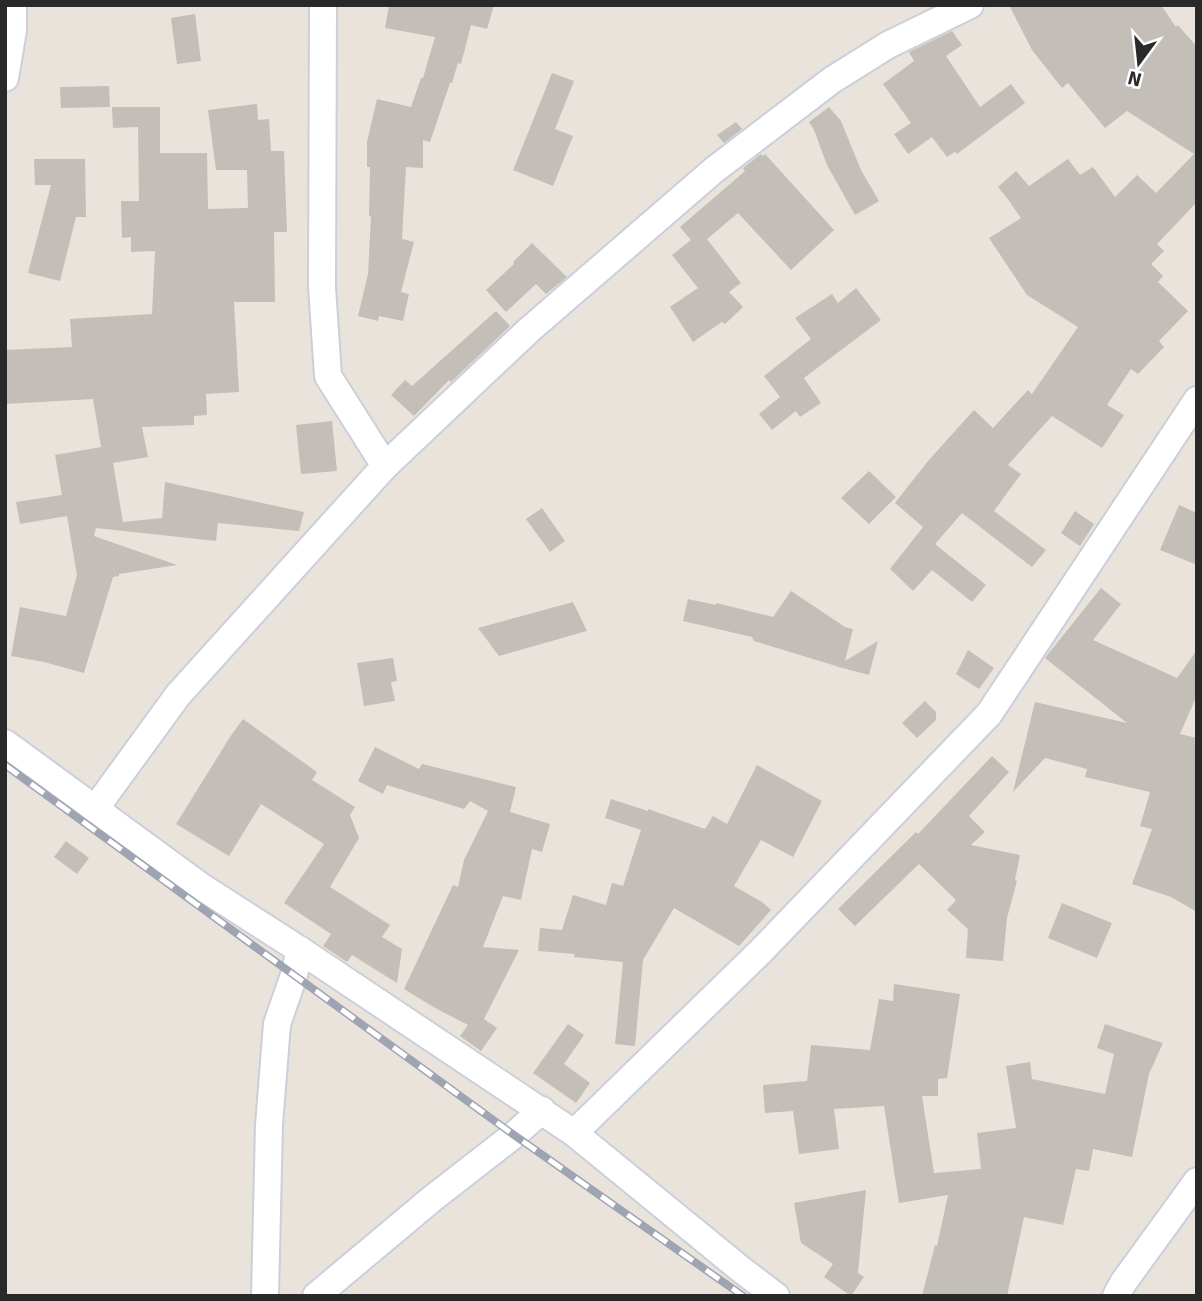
<svg xmlns="http://www.w3.org/2000/svg" width="1202" height="1301" font-family="Signika,sans-serif">
<rect width="100%" height="100%" fill="#eae3dc"/>
<g fill="#c3beb8">
<path d="M 389,5 L 494,5 L 487,29 L 471,25 L 461,64 L 458,63 L 452,83 L 450,83 L 430,142 L 423,140 L 423,168 L 406,167 L 402,239 L 414,242 L 401,292 L 409,294 L 403,321 L 379,316 L 378,321 L 358,316 L 368,274 L 371,216 L 369,216 L 370,167 L 367,167 L 367,142 L 377,99 L 411,107 L 421,78 L 423,78 L 435,37 L 385,28 Z"/>
<path d="M 1009,5 L 1161,5 L 1176,27 L 1178,25 L 1197,47 L 1197,202 L 1157,244 L 1164,251 L 1151,264 L 1163,276 L 1158,282 L 1188,311 L 1159,341 L 1164,347 L 1138,374 L 1131,369 L 1107,405 L 1124,415 L 1102,448 L 1052,416 L 1008,465 L 1021,474 L 994,511 L 1046,550 L 1032,567 L 962,513 L 935,544 L 986,585 L 972,602 L 932,570 L 913,591 L 890,569 L 923,527 L 895,503 L 928,461 L 974,410 L 993,428 L 1028,390 L 1032,394 L 1078,327 L 1027,295 L 989,238 L 1021,218 L 1007,198 L 998,187 L 1016,171 L 1029,186 L 1068,159 L 1080,175 L 1093,167 L 1115,197 L 1137,175 L 1156,193 L 1194,154 L 1127,111 L 1105,128 L 1068,83 L 1062,88 L 1032,50 Z"/>
<path d="M 195,14 L 201,61 L 177,64 L 171,18 Z"/>
<path d="M 952,31 L 962,45 L 946,56 L 980,107 L 1011,84 L 1025,103 L 957,154 L 955,152 L 947,157 L 932,137 L 908,154 L 894,134 L 911,123 L 883,84 L 914,61 L 909,52 Z"/>
<path d="M 552,73 L 574,81 L 555,129 L 573,136 L 553,186 L 513,170 Z"/>
<path d="M 109,86 L 110,107 L 61,108 L 60,87 Z"/>
<path d="M 257,104 L 258,120 L 269,119 L 271,151 L 284,151 L 287,232 L 274,232 L 275,302 L 234,302 L 239,392 L 206,394 L 207,415 L 194,416 L 194,425 L 142,427 L 148,457 L 113,463 L 123,522 L 162,518 L 165,482 L 304,512 L 299,531 L 218,523 L 216,541 L 96,528 L 94,536 L 177,565 L 119,574 L 119,576 L 113,577 L 84,673 L 44,662 L 11,656 L 20,607 L 66,616 L 77,575 L 67,516 L 20,524 L 16,502 L 62,495 L 55,455 L 101,447 L 93,399 L 5,404 L 5,350 L 72,347 L 70,319 L 152,314 L 155,251 L 131,252 L 131,237 L 122,238 L 121,201 L 139,201 L 138,127 L 113,128 L 112,107 L 160,107 L 160,153 L 207,153 L 208,209 L 248,208 L 247,170 L 216,170 L 208,110 Z"/>
<path d="M 829,107 L 841,121 L 861,170 L 879,201 L 855,215 L 827,165 L 814,130 L 809,122 Z"/>
<path d="M 736,122 L 742,129 L 724,143 L 717,135 Z"/>
<path d="M 761,154 L 763,156 L 765,154 L 834,230 L 791,270 L 738,213 L 707,239 L 741,283 L 729,292 L 743,307 L 725,324 L 722,322 L 693,342 L 670,307 L 698,288 L 672,255 L 691,240 L 680,227 L 745,171 L 743,168 Z"/>
<path d="M 34,159 L 85,159 L 86,217 L 76,217 L 60,281 L 28,273 L 51,185 L 35,185 Z"/>
<path d="M 532,243 L 567,277 L 546,294 L 536,284 L 506,312 L 486,290 L 514,264 L 513,262 Z"/>
<path d="M 856,288 L 881,320 L 804,378 L 821,403 L 800,417 L 796,411 L 772,430 L 759,414 L 780,397 L 764,376 L 811,339 L 795,318 L 832,294 L 838,303 Z"/>
<path d="M 496,311 L 510,326 L 451,382 L 449,380 L 414,416 L 391,395 L 405,380 L 412,386 Z"/>
<path d="M 332,421 L 337,471 L 301,474 L 296,425 Z"/>
<path d="M 869,471 L 896,497 L 869,524 L 841,498 Z"/>
<path d="M 1179,505 L 1197,513 L 1197,565 L 1160,550 Z"/>
<path d="M 542,508 L 565,541 L 550,552 L 526,519 Z"/>
<path d="M 1075,511 L 1094,524 L 1080,546 L 1061,533 Z"/>
<path d="M 1101,588 L 1121,604 L 1093,640 L 1177,678 L 1197,650 L 1197,695 L 1180,734 L 1197,738 L 1197,912 L 1171,897 L 1132,884 L 1152,829 L 1140,826 L 1150,792 L 1085,777 L 1087,769 L 1045,758 L 1013,792 L 1035,702 L 1127,723 L 1045,658 Z"/>
<path d="M 791,591 L 845,627 L 853,629 L 845,661 L 878,641 L 869,675 L 835,666 L 836,666 L 754,641 L 752,637 L 683,621 L 688,599 L 716,605 L 716,603 L 773,617 Z"/>
<path d="M 573,602 L 587,631 L 499,656 L 478,628 Z"/>
<path d="M 968,650 L 994,668 L 979,689 L 956,674 Z"/>
<path d="M 393,658 L 397,681 L 391,682 L 395,701 L 364,706 L 357,663 Z"/>
<path d="M 925,701 L 936,712 L 936,720 L 917,738 L 902,723 Z"/>
<path d="M 243,719 L 317,772 L 312,780 L 355,807 L 350,815 L 359,838 L 330,887 L 390,925 L 382,937 L 402,949 L 397,983 L 352,955 L 347,962 L 323,946 L 331,934 L 284,903 L 324,844 L 261,804 L 229,856 L 176,824 L 230,737 Z"/>
<path d="M 375,747 L 419,769 L 422,764 L 516,787 L 510,812 L 550,824 L 542,852 L 532,849 L 521,900 L 503,896 L 483,947 L 519,950 L 484,1019 L 497,1028 L 481,1051 L 460,1036 L 468,1025 L 435,1008 L 404,989 L 453,885 L 458,887 L 464,860 L 488,811 L 470,801 L 464,809 L 387,785 L 383,794 L 358,781 Z"/>
<path d="M 992,756 L 1009,772 L 969,816 L 985,832 L 971,845 L 1020,855 L 1015,880 L 1017,881 L 1007,918 L 1003,961 L 966,958 L 968,929 L 947,910 L 956,900 L 919,864 L 855,926 L 838,909 L 916,832 L 918,834 Z"/>
<path d="M 757,765 L 822,801 L 793,857 L 761,840 L 734,886 L 762,902 L 771,910 L 739,946 L 674,908 L 643,960 L 635,1046 L 615,1044 L 623,962 L 574,957 L 575,954 L 538,951 L 540,928 L 562,930 L 573,895 L 606,905 L 612,883 L 623,886 L 641,830 L 605,818 L 611,799 L 648,811 L 648,809 L 705,829 L 713,816 L 727,824 Z"/>
<path d="M 66,841 L 89,858 L 77,874 L 54,857 Z"/>
<path d="M 1062,903 L 1112,923 L 1097,958 L 1048,938 Z"/>
<path d="M 894,984 L 960,994 L 947,1078 L 938,1079 L 938,1096 L 922,1096 L 934,1173 L 981,1169 L 977,1133 L 1016,1128 L 1006,1066 L 1030,1062 L 1032,1079 L 1105,1094 L 1114,1054 L 1097,1048 L 1105,1024 L 1163,1043 L 1149,1074 L 1132,1157 L 1093,1149 L 1089,1171 L 1076,1169 L 1063,1225 L 1024,1217 L 1007,1296 L 922,1296 L 935,1245 L 937,1246 L 948,1195 L 899,1203 L 884,1106 L 834,1109 L 839,1149 L 799,1154 L 793,1111 L 765,1113 L 763,1085 L 807,1081 L 811,1045 L 870,1050 L 879,999 L 893,1001 Z"/>
<path d="M 568,1024 L 584,1035 L 564,1064 L 590,1083 L 576,1103 L 533,1073 Z"/>
<path d="M 866,1190 L 858,1273 L 864,1277 L 851,1296 L 824,1277 L 833,1264 L 801,1243 L 794,1203 Z"/>
</g>
<g fill="none" stroke-linecap="round" stroke-linejoin="round">
<g stroke="#cacfda" stroke-width="30">
<g id="minor">
<path d="M 5,78 L 13,30 L 13,5"/>
<path d="M 385,466 L 529,330 L 714,170 L 832,80 L 888,45 L 970,5"/>
<path d="M 5,743 L 202,887 L 300,950 L 574,1133 L 743,1271 L 776,1296"/>
<path d="M 95,809 L 178,695 L 385,466 L 328,376 L 322,287 L 323,5"/>
<path d="M 574,1133 L 761,951 L 989,714 L 1197,400"/>
<path d="M 265,1296 L 269,1125 L 277,1024 L 294,975 L 300,950"/>
<path d="M 316,1296 L 433,1198 L 514,1135 L 542,1110"/>
<path d="M 1116,1296 L 1123,1283 L 1197,1181"/>
</g>
</g>
<use href="#minor" stroke="#fff" stroke-width="26"/>
<g stroke="#9fa4b2" stroke-width="8">
<path id="rail" d="M 5,765 L 514,1135 L 743,1296"/>
</g>
<use href="#rail" stroke="#fff" stroke-width="5" stroke-dasharray="16" stroke-linecap="butt"/>
</g>
<rect width="1202" height="1301" fill="none" stroke="#292929" stroke-width="14"/>
<g transform="translate(1139 63) rotate(195)" stroke="#ffffff" stroke-width="5" paint-order="stroke">
<path d="M0-5L12 26L0 18L-12 26Z" fill="#292929"/>
<text y="-10" font-size="19" font-weight="bold" text-anchor="middle" fill="#292929">N</text>
</g>
</svg>
